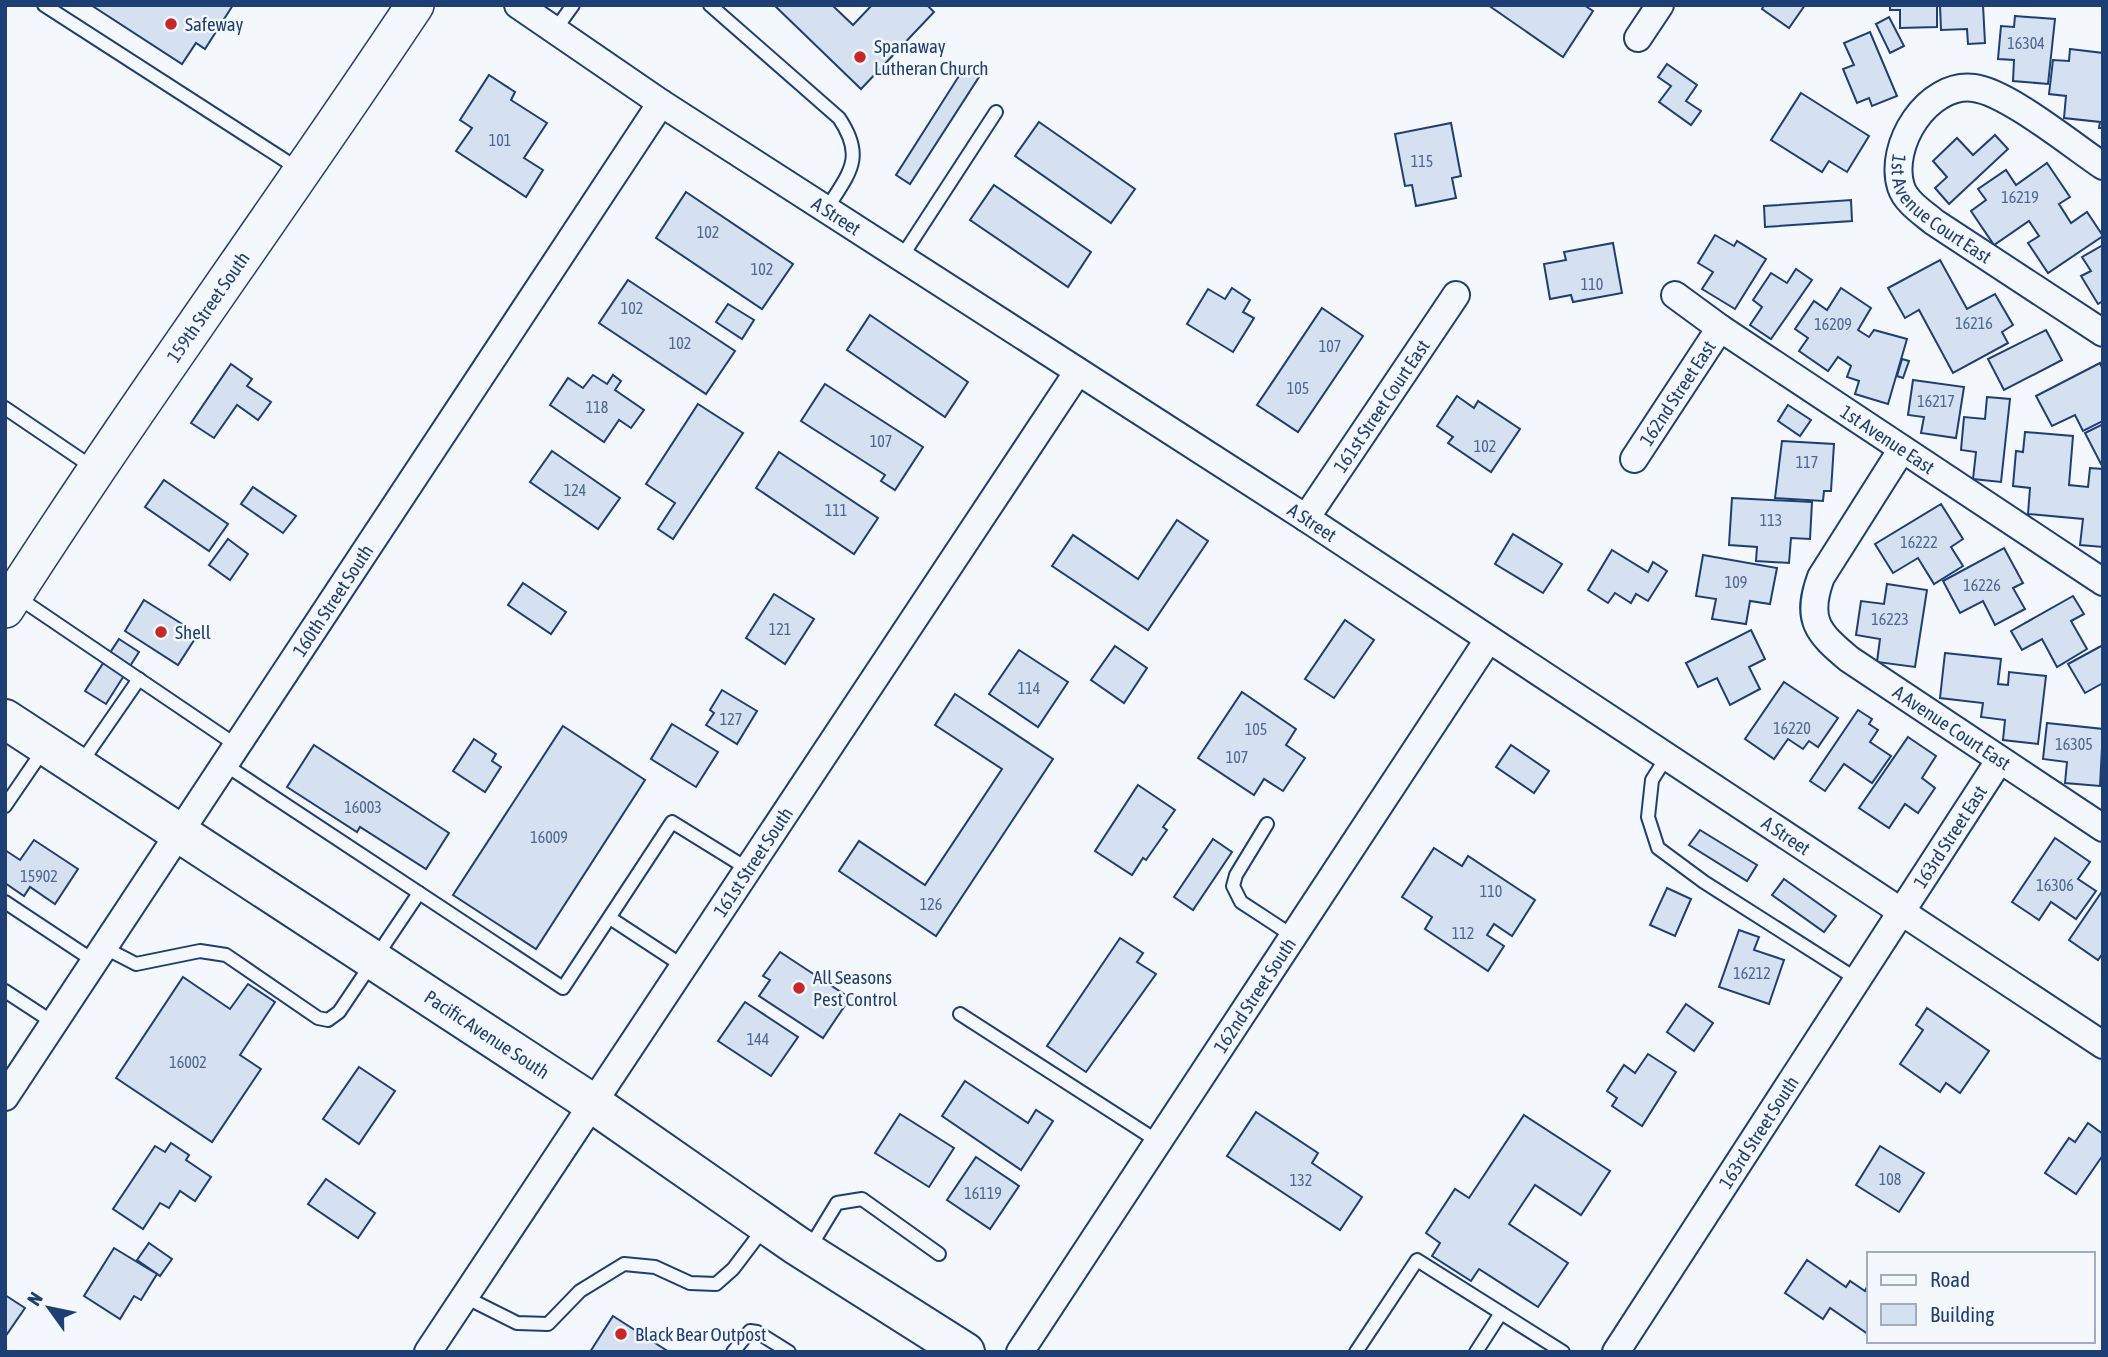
<svg xmlns="http://www.w3.org/2000/svg" width="2108" height="1357" font-family="'Asap Condensed',sans-serif">
<rect width="100%" height="100%" fill="#f4f7fb"/>
<g fill="#d5e0f0" stroke="#1d3f73" stroke-width="2">
<path d="M 91,5 L 233,5 L 205,49 L 196,43 L 182,64 Z"/>
<path d="M 774,5 L 832,5 L 853,25 L 872,5 L 927,5 L 934,12 L 861,89 Z"/>
<path d="M 1488,5 L 1584,5 L 1593,11 L 1563,57 Z"/>
<path d="M 1764,5 L 1805,5 L 1789,28 L 1762,9 Z"/>
<path d="M 1890,5 L 1937,5 L 1937,27 L 1900,28 L 1900,10 L 1890,10 Z"/>
<path d="M 1940,5 L 1983,5 L 1985,43 L 1968,44 L 1967,29 L 1941,30 Z"/>
<path d="M 2015,16 L 2055,19 L 2048,84 L 2013,81 L 2014,60 L 1998,59 L 2001,26 L 2014,27 Z"/>
<path d="M 1889,17 L 1904,46 L 1890,53 L 1876,24 Z"/>
<path d="M 1870,32 L 1897,96 L 1872,106 L 1869,98 L 1857,103 L 1843,69 L 1854,65 L 1844,43 Z"/>
<path d="M 2070,49 L 2103,53 L 2103,128 L 2099,128 L 2100,122 L 2064,118 L 2066,96 L 2049,94 L 2053,60 L 2069,61 Z"/>
<path d="M 1667,64 L 1697,85 L 1686,101 L 1701,111 L 1691,125 L 1659,102 L 1671,86 L 1658,77 Z"/>
<path d="M 964,68 L 979,77 L 910,184 L 896,175 Z"/>
<path d="M 489,75 L 515,92 L 511,100 L 547,123 L 524,158 L 543,170 L 526,197 L 456,151 L 472,128 L 460,120 Z"/>
<path d="M 1801,93 L 1869,136 L 1847,172 L 1829,161 L 1822,172 L 1771,140 Z"/>
<path d="M 1039,122 L 1135,189 L 1111,223 L 1015,156 Z"/>
<path d="M 1451,123 L 1461,176 L 1452,178 L 1456,198 L 1416,206 L 1412,185 L 1405,186 L 1395,134 Z"/>
<path d="M 1995,135 L 2008,149 L 1949,204 L 1935,188 L 1947,177 L 1933,161 L 1957,138 L 1973,155 Z"/>
<path d="M 2047,163 L 2070,197 L 2059,204 L 2071,223 L 2087,212 L 2103,236 L 2048,273 L 2028,243 L 2039,236 L 2029,221 L 1994,245 L 1971,211 L 1986,200 L 1978,189 L 2006,170 L 2016,185 Z"/>
<path d="M 994,185 L 1091,252 L 1068,287 L 970,220 Z"/>
<path d="M 686,192 L 793,264 L 762,309 L 656,238 Z"/>
<path d="M 1851,200 L 1852,221 L 1765,227 L 1764,206 Z"/>
<path d="M 1715,235 L 1734,246 L 1737,241 L 1766,259 L 1735,309 L 1702,289 L 1713,272 L 1698,263 Z"/>
<path d="M 1613,243 L 1622,293 L 1573,302 L 1571,295 L 1550,299 L 1544,264 L 1566,260 L 1564,252 Z"/>
<path d="M 2103,245 L 2103,301 L 2098,304 L 2081,276 L 2091,271 L 2082,257 Z"/>
<path d="M 1940,260 L 1967,309 L 1995,294 L 2013,325 L 2002,332 L 2008,343 L 1953,373 L 1919,310 L 1905,318 L 1888,288 Z"/>
<path d="M 1796,269 L 1812,280 L 1771,339 L 1750,325 L 1762,307 L 1753,300 L 1771,273 L 1787,283 Z"/>
<path d="M 628,280 L 735,351 L 706,394 L 599,323 Z"/>
<path d="M 1232,288 L 1250,300 L 1243,312 L 1254,318 L 1233,352 L 1187,324 L 1208,289 L 1225,299 Z"/>
<path d="M 1841,288 L 1871,308 L 1858,330 L 1869,337 L 1874,330 L 1907,339 L 1888,404 L 1855,394 L 1859,381 L 1847,377 L 1851,366 L 1838,357 L 1828,371 L 1799,351 L 1808,338 L 1795,329 L 1814,301 L 1827,310 Z"/>
<path d="M 728,304 L 754,320 L 742,339 L 716,322 Z"/>
<path d="M 1322,308 L 1363,336 L 1298,432 L 1257,405 Z"/>
<path d="M 870,315 L 968,382 L 945,417 L 847,350 Z"/>
<path d="M 2046,330 L 2062,360 L 2004,390 L 1988,359 Z"/>
<path d="M 1902,359 L 1909,361 L 1903,378 L 1897,376 Z"/>
<path d="M 2100,363 L 2103,370 L 2103,421 L 2083,431 L 2075,415 L 2052,426 L 2036,396 Z"/>
<path d="M 231,364 L 252,379 L 247,386 L 271,402 L 258,420 L 237,405 L 214,438 L 191,423 Z"/>
<path d="M 593,375 L 607,384 L 613,375 L 621,381 L 615,390 L 644,410 L 631,428 L 619,420 L 604,442 L 550,405 L 568,378 L 583,388 Z"/>
<path d="M 1913,380 L 1964,387 L 1956,438 L 1921,433 L 1924,417 L 1908,415 Z"/>
<path d="M 825,384 L 923,447 L 895,490 L 881,481 L 885,475 L 801,421 Z"/>
<path d="M 1457,396 L 1474,408 L 1478,401 L 1520,429 L 1491,472 L 1448,443 L 1453,437 L 1437,426 Z"/>
<path d="M 1987,397 L 2010,399 L 2001,482 L 1973,479 L 1976,452 L 1961,450 L 1964,417 L 1985,419 Z"/>
<path d="M 698,404 L 743,433 L 673,539 L 658,529 L 675,503 L 646,484 Z"/>
<path d="M 1788,405 L 1811,420 L 1800,436 L 1778,421 Z"/>
<path d="M 2103,424 L 2103,463 L 2101,464 L 2085,433 Z"/>
<path d="M 2025,432 L 2073,436 L 2069,485 L 2088,487 L 2090,468 L 2103,469 L 2103,547 L 2080,545 L 2083,519 L 2028,514 L 2030,488 L 2013,486 L 2016,451 L 2023,452 Z"/>
<path d="M 1782,441 L 1834,444 L 1831,491 L 1824,491 L 1823,501 L 1775,498 Z"/>
<path d="M 552,451 L 620,498 L 598,529 L 530,482 Z"/>
<path d="M 779,452 L 878,518 L 854,554 L 756,488 Z"/>
<path d="M 164,480 L 228,524 L 209,551 L 145,507 Z"/>
<path d="M 253,487 L 296,516 L 283,533 L 241,504 Z"/>
<path d="M 1732,498 L 1812,502 L 1810,539 L 1791,538 L 1789,563 L 1756,561 L 1757,547 L 1729,545 Z"/>
<path d="M 1941,504 L 1963,539 L 1951,547 L 1963,566 L 1934,584 L 1918,558 L 1893,573 L 1875,544 Z"/>
<path d="M 1177,520 L 1208,541 L 1148,630 L 1052,566 L 1073,535 L 1138,579 Z"/>
<path d="M 1513,534 L 1562,564 L 1543,593 L 1495,564 Z"/>
<path d="M 228,539 L 248,554 L 230,580 L 209,565 Z"/>
<path d="M 2004,548 L 2023,583 L 2013,588 L 2025,609 L 1995,625 L 1983,601 L 1960,613 L 1943,581 Z"/>
<path d="M 1612,550 L 1648,572 L 1653,562 L 1667,571 L 1648,601 L 1636,594 L 1631,603 L 1615,593 L 1608,603 L 1588,590 Z"/>
<path d="M 1703,555 L 1777,568 L 1770,604 L 1750,601 L 1746,624 L 1712,619 L 1716,599 L 1696,596 Z"/>
<path d="M 523,583 L 566,612 L 551,634 L 508,605 Z"/>
<path d="M 1887,584 L 1927,590 L 1915,667 L 1877,662 L 1880,639 L 1856,635 L 1861,601 L 1884,604 Z"/>
<path d="M 774,594 L 814,619 L 785,664 L 746,638 Z"/>
<path d="M 2073,596 L 2084,614 L 2071,621 L 2087,649 L 2057,667 L 2042,639 L 2022,650 L 2011,631 Z"/>
<path d="M 144,600 L 198,634 L 178,665 L 125,631 Z"/>
<path d="M 1345,620 L 1374,640 L 1334,698 L 1305,679 Z"/>
<path d="M 1751,630 L 1765,659 L 1749,667 L 1760,689 L 1730,705 L 1717,678 L 1698,687 L 1686,663 Z"/>
<path d="M 119,639 L 139,652 L 106,704 L 85,691 Z"/>
<path d="M 2103,645 L 2103,683 L 2085,693 L 2068,664 Z"/>
<path d="M 1115,646 L 1147,668 L 1124,703 L 1091,680 Z"/>
<path d="M 1019,650 L 1068,682 L 1038,727 L 989,694 Z"/>
<path d="M 1945,653 L 2001,659 L 1998,684 L 2008,685 L 2009,672 L 2046,676 L 2038,744 L 2003,740 L 2005,720 L 1981,717 L 1983,703 L 1940,698 Z"/>
<path d="M 1784,682 L 1838,718 L 1818,747 L 1809,741 L 1803,749 L 1788,739 L 1774,759 L 1745,739 Z"/>
<path d="M 722,690 L 757,711 L 737,744 L 706,725 L 714,713 L 710,710 Z"/>
<path d="M 1242,692 L 1296,729 L 1286,745 L 1305,758 L 1283,791 L 1264,779 L 1254,795 L 1198,758 Z"/>
<path d="M 955,694 L 1053,759 L 936,936 L 839,871 L 859,841 L 925,885 L 1002,769 L 935,725 Z"/>
<path d="M 1858,710 L 1872,719 L 1869,724 L 1878,730 L 1870,742 L 1891,756 L 1872,783 L 1844,764 L 1825,791 L 1810,781 Z"/>
<path d="M 2047,723 L 2103,729 L 2100,786 L 2065,783 L 2067,762 L 2043,759 Z"/>
<path d="M 672,724 L 718,752 L 696,787 L 651,759 Z"/>
<path d="M 563,726 L 645,780 L 536,949 L 453,895 Z"/>
<path d="M 1908,737 L 1936,756 L 1922,778 L 1935,788 L 1918,813 L 1905,804 L 1889,828 L 1859,808 Z"/>
<path d="M 474,739 L 496,754 L 492,761 L 501,767 L 485,792 L 453,771 Z"/>
<path d="M 314,745 L 449,833 L 426,869 L 360,827 L 357,832 L 287,787 Z"/>
<path d="M 1511,745 L 1549,771 L 1534,793 L 1496,767 Z"/>
<path d="M 1138,785 L 1175,810 L 1163,827 L 1167,830 L 1146,860 L 1143,858 L 1132,875 L 1095,851 Z"/>
<path d="M 1700,830 L 1757,865 L 1747,881 L 1689,845 Z"/>
<path d="M 2055,838 L 2090,862 L 2078,879 L 2096,891 L 2076,919 L 2051,902 L 2039,920 L 2012,902 Z"/>
<path d="M 1213,839 L 1232,852 L 1193,910 L 1174,897 Z"/>
<path d="M 34,840 L 78,869 L 55,904 L 30,887 L 24,896 L 5,883 L 5,850 L 20,860 Z"/>
<path d="M 1434,848 L 1462,866 L 1468,856 L 1535,900 L 1512,936 L 1494,924 L 1487,935 L 1504,946 L 1488,971 L 1425,929 L 1432,917 L 1402,897 Z"/>
<path d="M 1784,879 L 1836,916 L 1824,932 L 1772,895 Z"/>
<path d="M 1667,888 L 1691,899 L 1675,936 L 1650,925 Z"/>
<path d="M 2103,890 L 2103,953 L 2098,960 L 2069,940 Z"/>
<path d="M 1739,930 L 1759,937 L 1754,950 L 1784,960 L 1769,1004 L 1719,987 Z"/>
<path d="M 1120,938 L 1143,953 L 1137,962 L 1156,974 L 1086,1072 L 1047,1046 Z"/>
<path d="M 780,952 L 850,998 L 823,1038 L 759,996 L 770,980 L 763,976 Z"/>
<path d="M 183,977 L 230,1009 L 248,984 L 275,1002 L 240,1055 L 261,1069 L 212,1142 L 116,1078 Z"/>
<path d="M 745,1002 L 798,1037 L 771,1076 L 718,1041 Z"/>
<path d="M 1686,1004 L 1713,1023 L 1694,1051 L 1667,1032 Z"/>
<path d="M 1927,1008 L 1989,1051 L 1960,1093 L 1946,1083 L 1940,1092 L 1900,1064 L 1923,1030 L 1916,1025 Z"/>
<path d="M 1648,1054 L 1676,1072 L 1642,1126 L 1612,1106 L 1617,1098 L 1607,1091 L 1624,1065 L 1635,1073 Z"/>
<path d="M 359,1067 L 395,1091 L 359,1144 L 323,1119 Z"/>
<path d="M 965,1081 L 1028,1123 L 1036,1110 L 1053,1121 L 1021,1170 L 942,1116 Z"/>
<path d="M 1256,1112 L 1318,1153 L 1312,1163 L 1362,1197 L 1340,1230 L 1227,1156 Z"/>
<path d="M 900,1114 L 954,1148 L 929,1187 L 875,1153 Z"/>
<path d="M 1524,1115 L 1610,1171 L 1581,1215 L 1535,1185 L 1509,1224 L 1568,1263 L 1538,1307 L 1479,1269 L 1471,1281 L 1432,1256 L 1440,1243 L 1426,1233 L 1455,1189 L 1469,1198 Z"/>
<path d="M 2088,1123 L 2103,1134 L 2103,1155 L 2076,1194 L 2045,1173 L 2069,1138 L 2075,1142 Z"/>
<path d="M 171,1143 L 189,1155 L 186,1160 L 211,1177 L 195,1201 L 180,1191 L 169,1208 L 160,1203 L 143,1229 L 113,1209 L 155,1146 L 165,1152 Z"/>
<path d="M 1880,1146 L 1924,1173 L 1899,1212 L 1856,1185 Z"/>
<path d="M 976,1157 L 1019,1186 L 990,1229 L 947,1200 Z"/>
<path d="M 326,1179 L 375,1213 L 358,1238 L 308,1204 Z"/>
<path d="M 149,1243 L 172,1259 L 160,1276 L 137,1260 Z"/>
<path d="M 114,1248 L 157,1274 L 141,1300 L 134,1296 L 120,1319 L 84,1296 Z"/>
<path d="M 1807,1260 L 1846,1287 L 1850,1281 L 1865,1291 L 1868,1285 L 1868,1334 L 1830,1308 L 1823,1319 L 1785,1293 Z"/>
<path d="M 5,1295 L 25,1308 L 5,1337 Z"/>
<path d="M 613,1316 L 669,1352 L 590,1352 Z"/>
</g>
<g fill="none" stroke-linecap="round" stroke-linejoin="round">
<g stroke="#1d3f73" stroke-width="16">
<g id="lane">
<path d="M 44,5 L 300,170"/>
<path d="M 710,5 L 839,118 C 866,158 849,173 826,210"/>
<path d="M 555,30 L 573,5"/>
<path d="M 901,258 L 996,112"/>
<path d="M 5,408 L 95,469"/>
<path d="M 16,596 L 236,745"/>
<path d="M 1666,758 L 1652,780 L 1648,817 L 1658,848 L 1704,882 L 1858,980"/>
<path d="M 81,763 L 139,679"/>
<path d="M 224,764 L 563,988 L 672,822 L 748,869"/>
<path d="M 5,806 L 44,749"/>
<path d="M 1267,824 L 1236,875 L 1233,886 L 1241,902 L 1293,936"/>
<path d="M 5,902 L 94,961"/>
<path d="M 610,918 L 683,966"/>
<path d="M 103,947 L 136,964 L 200,951 L 226,955 L 318,1018 L 328,1020 L 339,1012 L 419,893"/>
<path d="M 5,991 L 54,1023"/>
<path d="M 960,1014 L 1159,1142"/>
<path d="M 809,1249 L 837,1203 L 862,1199 L 939,1254"/>
<path d="M 465,1297 L 517,1323 L 548,1324 L 580,1291 L 624,1264 L 655,1267 L 690,1283 L 716,1284 L 733,1269 L 764,1228"/>
<path d="M 733,1352 L 750,1331 L 757,1332 L 789,1352"/>
<path d="M 1356,1352 L 1417,1260 L 1563,1352"/>
<path d="M 1476,1352 L 1501,1313"/>
</g>
</g>
<g stroke="#1d3f73" stroke-width="30">
<g id="street">
<path id="s1" d="M 518,5 L 661,103 L 1306,518 L 2103,1045"/>
<path d="M 1638,38 L 1660,5"/>
<path id="s2" d="M 2103,166 C 2073,146 2007,92 1974,88 C 1927,82 1888,146 1901,187 C 1906,202 1922,212 1934,222 L 2103,333"/>
<path id="s3" d="M 1675,295 L 1720,328 L 2103,582"/>
<path id="s4" d="M 1902,449 L 1821,577 C 1805,620 1818,633 1849,659 L 2103,828"/>
<path id="s5" d="M 1634,459 L 1720,328"/>
<path id="s6" d="M 1306,518 L 1456,295"/>
<path id="s7" d="M 5,1097 L 661,103"/>
<path id="s8" d="M 428,1352 L 1077,373"/>
<path id="s9" d="M 1020,1352 L 1488,640"/>
<path id="s10" d="M 1616,1352 L 1999,761"/>
</g>
</g>
<g stroke="#1d3f73" stroke-width="40">
<g id="secondary">
<path id="s11" d="M 5,609 C 136,404 280,208 415,5"/>
</g>
</g>
<g stroke="#1d3f73" stroke-width="42">
<g id="primary">
<path id="s12" d="M 5,719 L 592,1103 L 796,1245 L 965,1352"/>
</g>
</g>
<use href="#lane" stroke="#f4f7fb" stroke-width="12"/>
<use href="#street" stroke="#f4f7fb" stroke-width="26"/>
<use href="#secondary" stroke="#f4f7fb" stroke-width="37"/>
<use href="#primary" stroke="#f4f7fb" stroke-width="38"/>
</g>
<g fill="#c62828" stroke="#f4f7fb" stroke-width="2.5">
<circle cx="171" cy="24" r="7"/>
<circle cx="860" cy="57" r="7"/>
<circle cx="161" cy="632" r="7"/>
<circle cx="799" cy="988" r="7"/>
<circle cx="621" cy="1334" r="7"/>
</g>
<g text-anchor="middle" stroke-width="5" stroke-linejoin="round" paint-order="stroke">
<g font-size="16" fill="#4b6792">
<text x="2026" y="49">16304</text>
<text x="500" y="146">101</text>
<text x="1422" y="167">115</text>
<text x="2020" y="203">16219</text>
<text x="708" y="238">102</text>
<text x="762" y="275">102</text>
<text x="1592" y="290">110</text>
<text x="632" y="314">102</text>
<text x="1974" y="329">16216</text>
<text x="1833" y="330">16209</text>
<text x="680" y="349">102</text>
<text x="1330" y="352">107</text>
<text x="1298" y="394">105</text>
<text x="1936" y="407">16217</text>
<text x="597" y="413">118</text>
<text x="881" y="447">107</text>
<text x="1485" y="452">102</text>
<text x="1807" y="468">117</text>
<text x="575" y="496">124</text>
<text x="836" y="516">111</text>
<text x="1771" y="526">113</text>
<text x="1919" y="548">16222</text>
<text x="1736" y="588">109</text>
<text x="1982" y="591">16226</text>
<text x="1890" y="625">16223</text>
<text x="780" y="635">121</text>
<text x="1029" y="694">114</text>
<text x="731" y="725">127</text>
<text x="1792" y="734">16220</text>
<text x="1256" y="735">105</text>
<text x="2074" y="750">16305</text>
<text x="1237" y="763">107</text>
<text x="363" y="813">16003</text>
<text x="549" y="843">16009</text>
<text x="39" y="882">15902</text>
<text x="2055" y="891">16306</text>
<text x="1491" y="897">110</text>
<text x="931" y="910">126</text>
<text x="1463" y="939">112</text>
<text x="1752" y="979">16212</text>
<text x="758" y="1045">144</text>
<text x="188" y="1068">16002</text>
<text x="1890" y="1185">108</text>
<text x="1301" y="1186">132</text>
<text x="983" y="1199">16119</text>
</g>
<g font-size="19" fill="#1d3f73" stroke="#f4f7fb" text-anchor="start">
<text x="185" y="31">Safeway</text>
<text x="874" y="53">Spanaway<tspan x="874" dy="22">Lutheran Church</tspan></text>
<text x="175" y="639">Shell</text>
<text x="813" y="984">All Seasons<tspan x="813" dy="22">Pest Control</tspan></text>
<text x="635" y="1341">Black Bear Outpost</text>
</g>
<g font-size="19" fill="#1d3f73" stroke="#f4f7fb">
<text dy="7" stroke="none"><textPath href="#s2" startOffset="334">1st Avenue Court East</textPath></text>
<text dy="7" stroke="none"><textPath href="#s1" startOffset="382">A Street</textPath></text>
<text dy="7" stroke="none"><textPath href="#s11" startOffset="364">159th Street South</textPath></text>
<text dy="7" stroke="none"><textPath href="#s5" startOffset="79">162nd Street East</textPath></text>
<text dy="7" stroke="none"><textPath href="#s6" startOffset="135">161st Street Court East</textPath></text>
<text dy="7" stroke="none"><textPath href="#s3" startOffset="257">1st Avenue East</textPath></text>
<text dy="7" stroke="none"><textPath href="#s1" startOffset="948">A Street</textPath></text>
<text dy="7" stroke="none"><textPath href="#s7" startOffset="595">160th Street South</textPath></text>
<text dy="7" stroke="none"><textPath href="#s4" startOffset="371">A Avenue Court East</textPath></text>
<text dy="7" stroke="none"><textPath href="#s1" startOffset="1516">A Street</textPath></text>
<text dy="7" stroke="none"><textPath href="#s10" startOffset="614">163rd Street East</textPath></text>
<text dy="7" stroke="none"><textPath href="#s8" startOffset="588">161st Street South</textPath></text>
<text dy="7" stroke="none"><textPath href="#s9" startOffset="427">162nd Street South</textPath></text>
<text dy="7" stroke="none"><textPath href="#s12" startOffset="576">Pacific Avenue South</textPath></text>
<text dy="7" stroke="none"><textPath href="#s10" startOffset="262">163rd Street South</textPath></text>
</g>
</g>
<rect width="2108" height="1357" fill="none" stroke="#1d3f73" stroke-width="14"/>
<rect x="1867" y="1252" width="228" height="91" fill="#f4f7fb" stroke="#9eadc5" stroke-width="2"/>
<rect x="1881" y="1275" width="35" height="10" fill="#f4f7fb" stroke="#9eadc5" stroke-width="2"/>
<text x="1930" y="1287" font-size="21" fill="#1d3f73">Road</text>
<rect x="1881" y="1304" width="35" height="21" fill="#d5e0f0" stroke="#9eadc5" stroke-width="2"/>
<text x="1930" y="1322" font-size="21" fill="#1d3f73">Building</text>
<g transform="translate(49 1308) rotate(303)" stroke="#f4f7fb" stroke-width="5" paint-order="stroke">
<path d="M0-5L12 26L0 18L-12 26Z" fill="#1d3f73"/>
<text y="-10" font-size="19" font-weight="bold" text-anchor="middle" fill="#1d3f73">N</text>
</g>
</svg>
